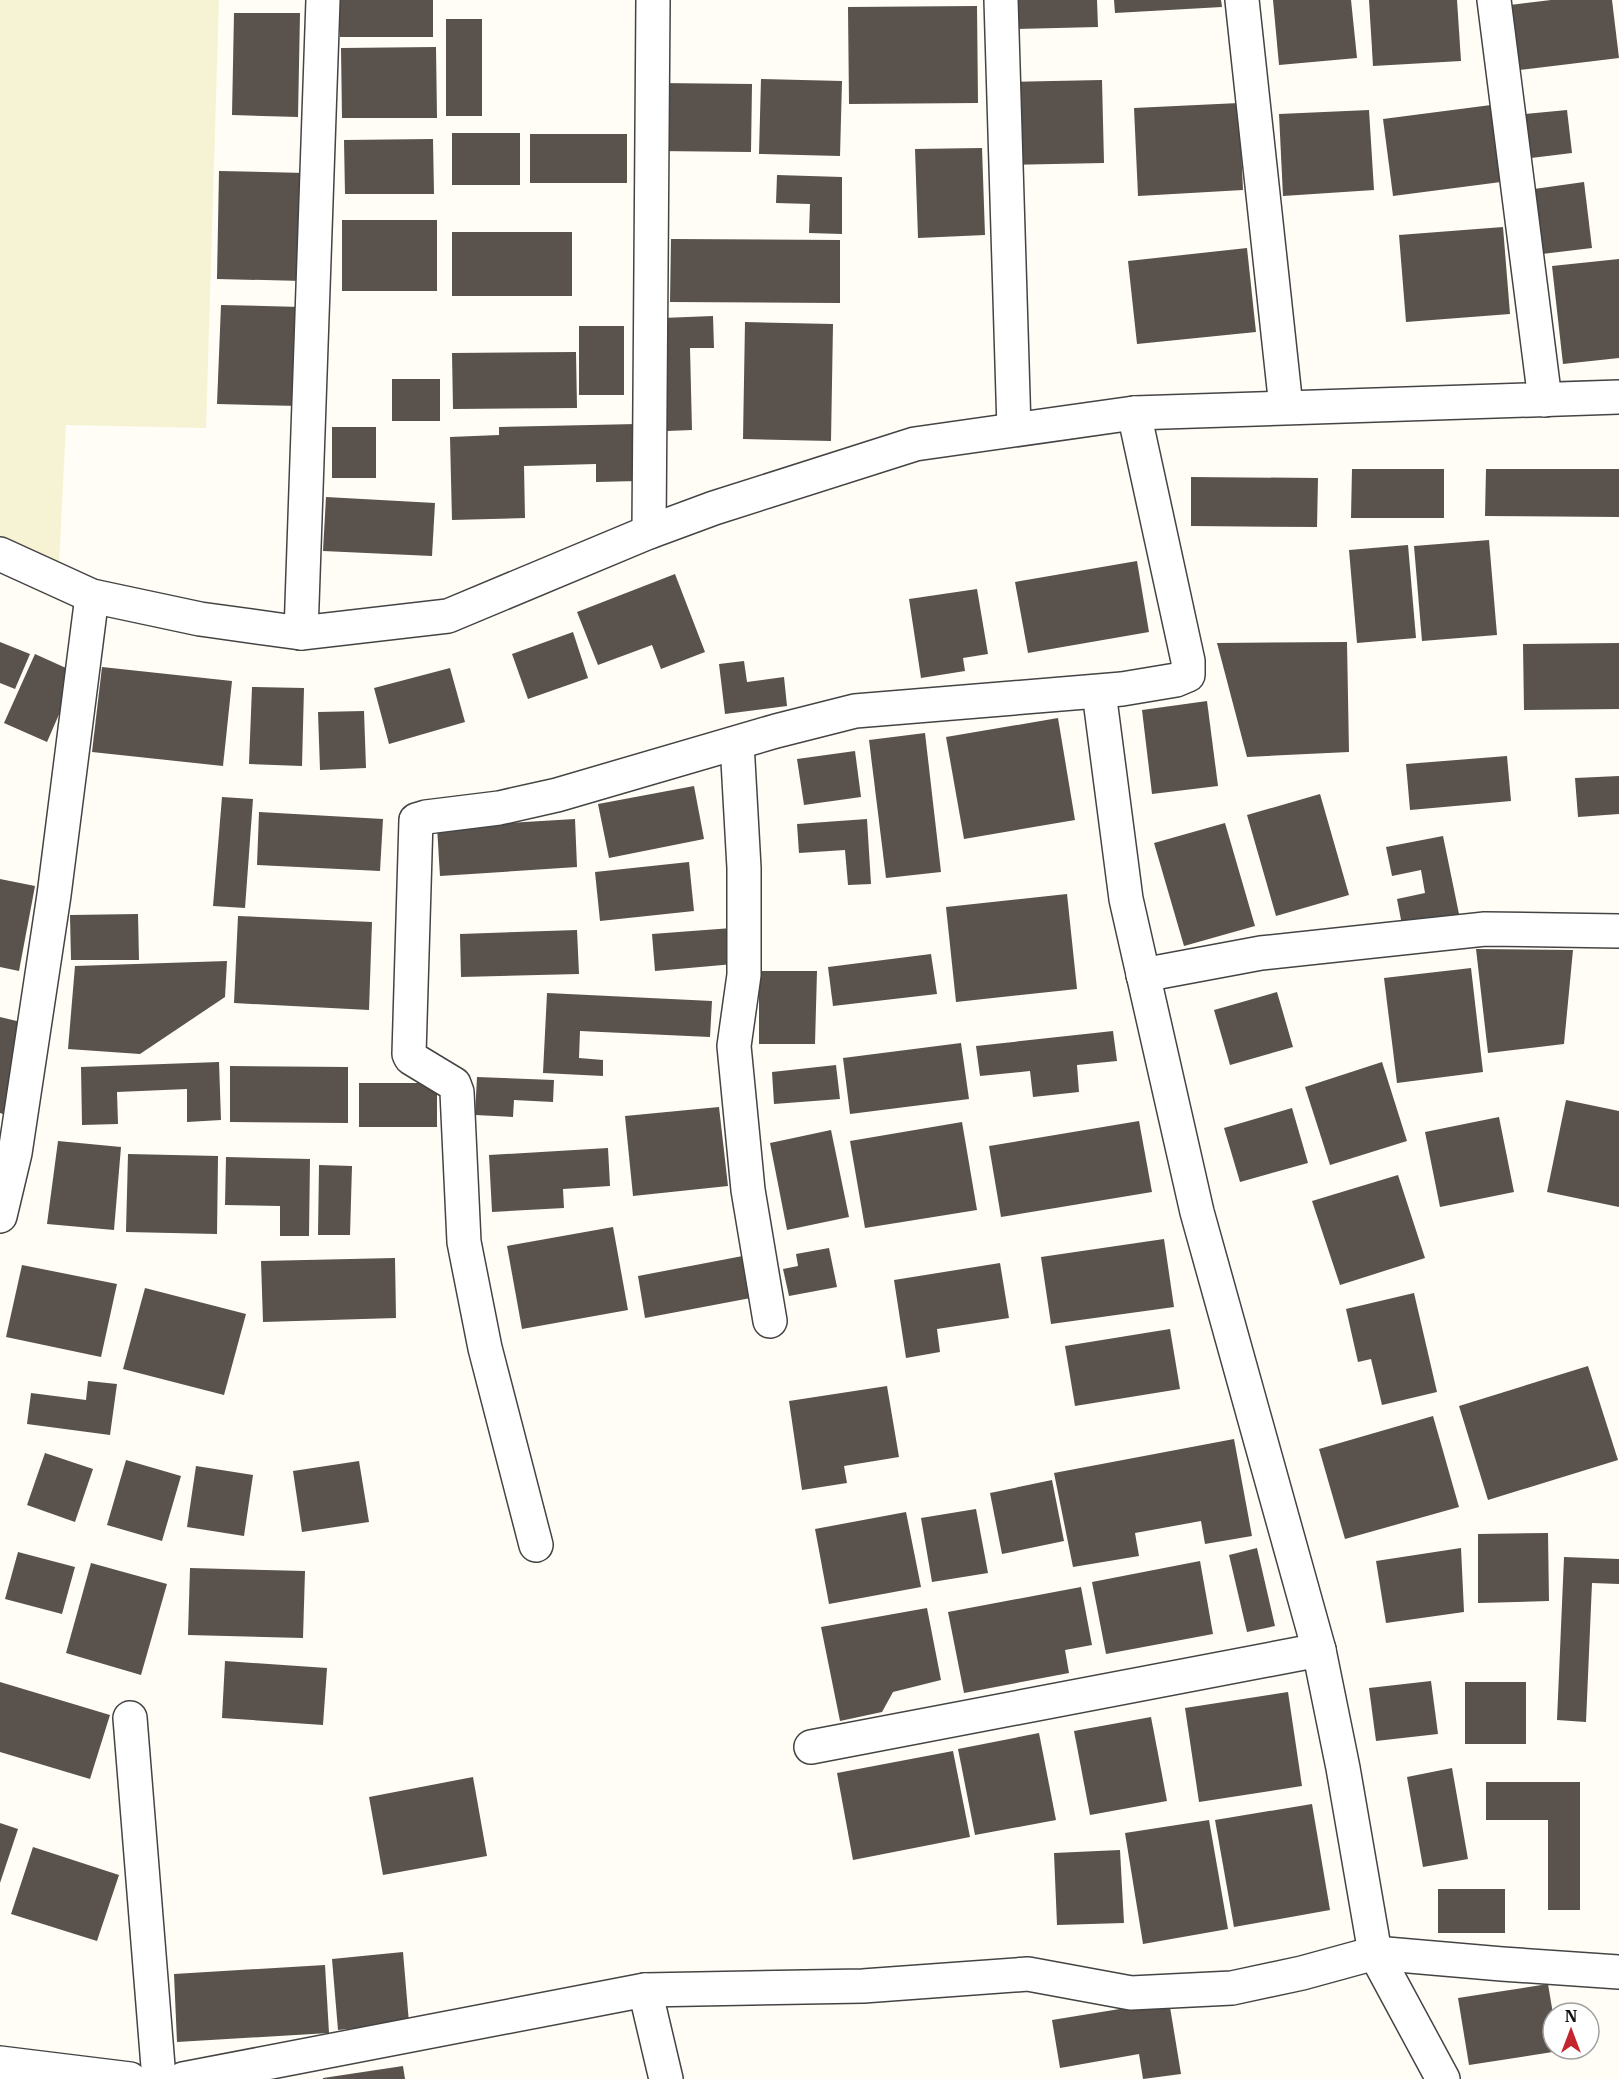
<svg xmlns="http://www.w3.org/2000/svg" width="1619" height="2079" font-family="'IBM Plex Serif',serif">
<rect width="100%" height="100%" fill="#fffdf5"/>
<path fill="#f6f3d4" d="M 0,0 L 219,0 L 206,428 L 66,425 L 59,566 L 0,538 Z"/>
<g fill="#5a524d">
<rect x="340" y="0" width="93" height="37"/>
<path d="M 1014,0 L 1097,0 L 1098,27 L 1015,29 Z"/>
<path d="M 1114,0 L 1221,0 L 1222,7 L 1115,13 Z"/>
<path d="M 1273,0 L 1351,0 L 1357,58 L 1279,65 Z"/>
<path d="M 1369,0 L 1457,0 L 1461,61 L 1373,66 Z"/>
<path d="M 1551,0 L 1612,0 L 1619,58 L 1519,70 L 1510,5 Z"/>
<path d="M 977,6 L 978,103 L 849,104 L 848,7 Z"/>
<path d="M 234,13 L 300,13 L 298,117 L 232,115 Z"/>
<rect x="446" y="19" width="36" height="97"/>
<path d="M 436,47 L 437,118 L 342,118 L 341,48 Z"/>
<path d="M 761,79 L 842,81 L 840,156 L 759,154 Z"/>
<path d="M 1102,80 L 1104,163 L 1009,165 L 1006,82 Z"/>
<path d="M 658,83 L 752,84 L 751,152 L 657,151 Z"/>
<path d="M 1239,103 L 1243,190 L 1138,196 L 1134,108 Z"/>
<path d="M 1491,105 L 1501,182 L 1393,196 L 1383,119 Z"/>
<path d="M 1369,110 L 1374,190 L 1283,196 L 1279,114 Z"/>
<path d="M 1567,110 L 1572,153 L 1531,158 L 1525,114 Z"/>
<rect x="452" y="133" width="68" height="52"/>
<rect x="530" y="134" width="97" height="49"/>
<path d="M 433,139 L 434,194 L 345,194 L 344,140 Z"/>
<path d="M 982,148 L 985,235 L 918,238 L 915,149 Z"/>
<path d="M 219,171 L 306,173 L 303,281 L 217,279 Z"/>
<path d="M 777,175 L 842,177 L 842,234 L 809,233 L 810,204 L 776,203 Z"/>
<path d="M 1584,182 L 1592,248 L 1542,254 L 1534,189 Z"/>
<rect x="342" y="220" width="95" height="71"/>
<path d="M 1503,227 L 1510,314 L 1406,322 L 1399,235 Z"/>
<rect x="452" y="232" width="120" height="64"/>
<path d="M 671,239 L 840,240 L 840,303 L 670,302 Z"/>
<path d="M 1247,248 L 1256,332 L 1137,344 L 1128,261 Z"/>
<path d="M 1619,259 L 1619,358 L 1563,364 L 1552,266 Z"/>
<path d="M 221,305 L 302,307 L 299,406 L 217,404 Z"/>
<path d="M 713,316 L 714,348 L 690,348 L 692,430 L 667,431 L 662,318 Z"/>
<path d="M 745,322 L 833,324 L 831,441 L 743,439 Z"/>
<rect x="579" y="326" width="45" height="69"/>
<path d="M 576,352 L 577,408 L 453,409 L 452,353 Z"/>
<rect x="392" y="379" width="48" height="42"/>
<path d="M 637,424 L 638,481 L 596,482 L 596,464 L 524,466 L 525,518 L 452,520 L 450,437 L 499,435 L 499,427 Z"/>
<rect x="332" y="427" width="44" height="51"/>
<path d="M 1352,469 L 1444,469 L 1444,518 L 1351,518 Z"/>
<path d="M 1486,469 L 1619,469 L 1619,517 L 1485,516 Z"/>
<path d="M 1191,477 L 1318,478 L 1317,527 L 1191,526 Z"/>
<path d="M 326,497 L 435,503 L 432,556 L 323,551 Z"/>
<path d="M 1489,540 L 1497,635 L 1422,641 L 1414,546 Z"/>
<path d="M 1408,545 L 1416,638 L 1357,643 L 1349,550 Z"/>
<path d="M 1137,561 L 1149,632 L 1028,653 L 1015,582 Z"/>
<path d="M 675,574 L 705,652 L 661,669 L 652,645 L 598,665 L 577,612 Z"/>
<path d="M 977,589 L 988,654 L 963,658 L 965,671 L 921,678 L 909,599 Z"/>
<path d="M 573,632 L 588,678 L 528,699 L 512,654 Z"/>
<path d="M 0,642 L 30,654 L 15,689 L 0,683 Z"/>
<path d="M 1347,642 L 1349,752 L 1247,757 L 1217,643 Z"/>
<path d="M 1619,643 L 1619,709 L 1524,710 L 1523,644 Z"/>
<path d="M 35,654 L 77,673 L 47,742 L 4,723 Z"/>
<path d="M 744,661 L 747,682 L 784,677 L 787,706 L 725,714 L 719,664 Z"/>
<path d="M 102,667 L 232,681 L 223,766 L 92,752 Z"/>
<path d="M 450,668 L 465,722 L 389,744 L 374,688 Z"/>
<path d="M 252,687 L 304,688 L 302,766 L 249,764 Z"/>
<path d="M 1207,701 L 1218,786 L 1152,794 L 1142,710 Z"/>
<path d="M 364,711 L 366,768 L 320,770 L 318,712 Z"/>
<path d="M 1058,718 L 1075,820 L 964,839 L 946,737 Z"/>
<path d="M 925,733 L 941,872 L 886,878 L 869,740 Z"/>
<path d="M 855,751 L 861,797 L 804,805 L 797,759 Z"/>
<path d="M 1507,756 L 1511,801 L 1410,810 L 1406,764 Z"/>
<path d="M 1619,776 L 1619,814 L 1578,817 L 1575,778 Z"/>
<path d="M 694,786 L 704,839 L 609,858 L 598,804 Z"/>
<path d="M 1320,794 L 1349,895 L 1276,916 L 1247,815 Z"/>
<path d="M 222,797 L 253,799 L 245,908 L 213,906 Z"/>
<path d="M 259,812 L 383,819 L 380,871 L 257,865 Z"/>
<path d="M 575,819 L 577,867 L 440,876 L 437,827 Z"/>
<path d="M 867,819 L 871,884 L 848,885 L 845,850 L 799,853 L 797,824 Z"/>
<path d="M 1225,823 L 1255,926 L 1184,946 L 1154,843 Z"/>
<path d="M 1443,836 L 1459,914 L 1402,925 L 1397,899 L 1425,893 L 1421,870 L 1392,876 L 1386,847 Z"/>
<path d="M 689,862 L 694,911 L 600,921 L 595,872 Z"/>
<path d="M 0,879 L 35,886 L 19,971 L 0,967 Z"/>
<path d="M 1067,894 L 1077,989 L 956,1002 L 946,907 Z"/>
<path d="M 138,914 L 139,960 L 71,960 L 70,915 Z"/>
<path d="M 238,916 L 372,922 L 369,1010 L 234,1003 Z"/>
<path d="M 732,928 L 734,964 L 655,971 L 652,934 Z"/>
<path d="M 577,930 L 579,974 L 461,977 L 460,934 Z"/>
<path d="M 1476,949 L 1573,950 L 1564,1044 L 1488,1053 Z"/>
<path d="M 931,954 L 937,994 L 833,1006 L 828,967 Z"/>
<path d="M 227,961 L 225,997 L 140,1054 L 68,1049 L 75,966 Z"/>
<path d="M 1471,968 L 1483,1072 L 1397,1083 L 1384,978 Z"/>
<path d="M 759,971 L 817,971 L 815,1044 L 759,1044 Z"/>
<path d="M 1277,992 L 1293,1047 L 1230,1065 L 1214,1010 Z"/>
<path d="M 547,993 L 712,1001 L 710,1037 L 580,1031 L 579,1058 L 603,1060 L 603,1076 L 543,1073 Z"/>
<path d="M 0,1017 L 25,1023 L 3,1114 L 0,1113 Z"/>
<path d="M 1113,1031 L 1117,1061 L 1077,1065 L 1079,1092 L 1033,1097 L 1030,1071 L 980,1076 L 976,1046 Z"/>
<path d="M 961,1043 L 969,1099 L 850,1114 L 843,1058 Z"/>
<path d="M 219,1062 L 221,1120 L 187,1122 L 187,1089 L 117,1092 L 118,1124 L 82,1125 L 81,1067 Z"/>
<path d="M 1382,1062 L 1407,1141 L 1330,1165 L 1305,1087 Z"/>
<path d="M 836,1065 L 840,1099 L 774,1104 L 772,1072 Z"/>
<path d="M 230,1066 L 348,1067 L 348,1123 L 230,1122 Z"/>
<path d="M 477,1077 L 554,1080 L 553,1102 L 514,1100 L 513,1117 L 475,1115 Z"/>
<rect x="359" y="1083" width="78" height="44"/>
<path d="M 1566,1100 L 1619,1111 L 1619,1207 L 1547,1192 Z"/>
<path d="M 719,1107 L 728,1186 L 633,1196 L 625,1116 Z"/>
<path d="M 1292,1108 L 1308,1163 L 1240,1182 L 1224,1128 Z"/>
<path d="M 1499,1117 L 1514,1192 L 1440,1207 L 1425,1132 Z"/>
<path d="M 1139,1121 L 1152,1192 L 1001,1217 L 989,1146 Z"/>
<path d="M 962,1122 L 977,1210 L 865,1228 L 850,1141 Z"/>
<path d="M 831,1130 L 849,1217 L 787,1230 L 770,1143 Z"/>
<path d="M 58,1141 L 121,1147 L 114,1230 L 47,1224 Z"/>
<path d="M 608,1148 L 610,1186 L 563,1189 L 564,1208 L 492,1212 L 489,1155 Z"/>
<path d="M 128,1154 L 218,1156 L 217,1234 L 126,1232 Z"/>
<path d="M 226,1157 L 310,1159 L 309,1236 L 280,1236 L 280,1206 L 225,1205 Z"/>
<path d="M 319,1165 L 352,1166 L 350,1235 L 318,1235 Z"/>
<path d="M 1398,1175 L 1425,1258 L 1340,1285 L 1312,1201 Z"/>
<path d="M 613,1227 L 628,1310 L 522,1329 L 507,1246 Z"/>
<path d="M 1164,1239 L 1174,1307 L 1051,1324 L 1041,1257 Z"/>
<path d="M 829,1248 L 837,1287 L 789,1296 L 783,1269 L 798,1266 L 796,1254 Z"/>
<path d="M 748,1255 L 756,1297 L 645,1318 L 638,1276 Z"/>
<path d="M 395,1258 L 396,1318 L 263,1322 L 261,1261 Z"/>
<path d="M 1000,1263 L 1009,1318 L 937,1329 L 940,1352 L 906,1358 L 894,1280 Z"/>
<path d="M 22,1265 L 117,1284 L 101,1357 L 6,1337 Z"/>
<path d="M 145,1288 L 246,1314 L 224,1395 L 123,1369 Z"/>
<path d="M 1414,1293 L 1437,1392 L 1382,1405 L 1371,1359 L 1358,1362 L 1346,1309 Z"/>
<path d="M 1170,1329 L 1180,1389 L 1075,1406 L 1065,1346 Z"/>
<path d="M 1588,1366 L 1618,1460 L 1488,1500 L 1459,1406 Z"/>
<path d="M 88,1381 L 117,1384 L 110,1435 L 27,1424 L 31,1393 L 86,1400 Z"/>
<path d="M 887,1386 L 899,1457 L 844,1466 L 847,1483 L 802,1490 L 789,1401 Z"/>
<path d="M 1433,1416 L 1459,1507 L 1345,1539 L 1319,1449 Z"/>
<path d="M 1234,1439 L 1252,1536 L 1205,1544 L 1201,1521 L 1135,1533 L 1139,1556 L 1073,1567 L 1054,1473 Z"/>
<path d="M 45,1453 L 93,1469 L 75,1522 L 27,1505 Z"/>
<path d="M 126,1460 L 181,1476 L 162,1541 L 107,1525 Z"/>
<path d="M 359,1461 L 369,1522 L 302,1532 L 293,1471 Z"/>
<path d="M 196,1466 L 253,1475 L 244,1536 L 187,1527 Z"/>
<path d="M 1052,1480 L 1064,1541 L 1002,1554 L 990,1493 Z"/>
<path d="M 976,1509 L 988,1573 L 932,1582 L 921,1518 Z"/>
<path d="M 906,1512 L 921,1587 L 829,1604 L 815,1529 Z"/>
<path d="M 1548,1533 L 1549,1601 L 1478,1603 L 1478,1534 Z"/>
<path d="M 1257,1548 L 1275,1626 L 1247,1632 L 1229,1555 Z"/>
<path d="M 1461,1548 L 1464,1612 L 1386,1623 L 1376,1561 Z"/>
<path d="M 18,1552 L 75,1567 L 62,1614 L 5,1599 Z"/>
<path d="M 1564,1557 L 1619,1559 L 1619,1584 L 1592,1583 L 1586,1722 L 1557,1720 Z"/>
<path d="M 1200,1561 L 1213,1634 L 1106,1654 L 1092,1582 Z"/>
<path d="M 91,1563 L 167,1584 L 141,1675 L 66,1653 Z"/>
<path d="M 190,1568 L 305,1571 L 303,1638 L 188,1635 Z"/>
<path d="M 1081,1587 L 1092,1645 L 1065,1650 L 1069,1673 L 964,1693 L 948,1612 Z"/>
<path d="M 927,1608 L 941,1680 L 893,1692 L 882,1712 L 840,1721 L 821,1627 Z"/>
<path d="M 225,1661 L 327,1668 L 323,1725 L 222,1718 Z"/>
<path d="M 1431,1681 L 1438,1734 L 1376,1741 L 1369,1688 Z"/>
<path d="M 0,1682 L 110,1715 L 90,1779 L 0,1752 Z"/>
<rect x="1465" y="1682" width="61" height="62"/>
<path d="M 1288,1692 L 1302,1786 L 1199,1802 L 1185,1708 Z"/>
<path d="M 1151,1717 L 1167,1801 L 1090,1815 L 1074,1731 Z"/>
<path d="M 1039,1733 L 1056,1820 L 975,1835 L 958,1749 Z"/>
<path d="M 953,1751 L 970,1837 L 853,1860 L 837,1773 Z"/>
<path d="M 1452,1768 L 1468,1859 L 1423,1867 L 1407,1777 Z"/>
<path d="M 473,1777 L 487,1856 L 383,1875 L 369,1797 Z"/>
<path d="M 1486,1782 L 1580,1782 L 1580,1910 L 1548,1910 L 1548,1820 L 1486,1820 Z"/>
<path d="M 1312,1804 L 1330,1910 L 1234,1927 L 1215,1820 Z"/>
<path d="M 1209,1820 L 1228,1929 L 1143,1944 L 1125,1833 Z"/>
<path d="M 0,1823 L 18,1829 L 0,1883 Z"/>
<path d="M 33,1847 L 119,1875 L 97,1941 L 11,1914 Z"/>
<path d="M 1120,1850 L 1124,1923 L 1057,1925 L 1054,1853 Z"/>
<rect x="1438" y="1889" width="67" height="44"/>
<path d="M 403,1952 L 409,2023 L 338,2030 L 332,1959 Z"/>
<path d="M 325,1965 L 329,2033 L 177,2042 L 174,1974 Z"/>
<path d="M 1548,1984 L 1553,2014 L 1553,2049 L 1559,2049 L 1559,2051 L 1469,2065 L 1458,1998 Z"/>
<path d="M 1169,2001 L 1181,2074 L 1143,2079 L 1139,2054 L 1060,2068 L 1052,2020 Z"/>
<path d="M 403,2066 L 405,2079 L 323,2079 L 323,2078 Z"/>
</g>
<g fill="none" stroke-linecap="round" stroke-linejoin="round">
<g stroke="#444" stroke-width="36">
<g id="street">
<path d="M 1001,0 L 1014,429"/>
<path d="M 1242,0 L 1286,407"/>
<path d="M 1494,0 L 1545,400"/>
<path d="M 649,532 L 653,0"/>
<path d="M 0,554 L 92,596 L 200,619 L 301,633 L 448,616 L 649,532 L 714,508 L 915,444 L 1134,413 L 1619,397"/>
<path d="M 301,633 L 323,0"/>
<path d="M 1099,692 L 1126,899 L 1197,1212 L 1319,1650 L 1343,1768 L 1375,1953 L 1443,2079"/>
<path d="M 737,743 L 744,868 L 744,975 L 734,1046 L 748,1190 L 770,1321"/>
<path d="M 1143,975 L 1261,953 L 1485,929 L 1619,931"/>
<path d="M 0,1216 L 15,1153 L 54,895 L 92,596"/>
<path d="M 536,1545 L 485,1348 L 464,1242 L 457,1092 L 454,1084 L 411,1058 L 409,1054 L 416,820 L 426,817 L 499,808 L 557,795 L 776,731 L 855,711 L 1122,689 L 1176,680 L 1188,675 L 1188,661 L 1134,413"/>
<path d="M 130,1718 L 159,2079"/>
<path d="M 811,1747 L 1319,1650"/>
<path d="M 645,1990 L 666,2079"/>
<path d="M 0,2063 L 130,2079"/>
<path d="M 183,2079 L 645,1990 L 863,1986 L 1028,1974 L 1131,1993 L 1232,1988 L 1302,1973 L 1375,1953 L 1502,1964 L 1619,1972"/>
</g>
</g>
<use href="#street" stroke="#fff" stroke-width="33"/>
</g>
<g transform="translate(1571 2031)"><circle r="28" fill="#ffffff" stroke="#a0a0a0" stroke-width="1.5"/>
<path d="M0-4.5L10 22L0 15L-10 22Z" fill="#c4262e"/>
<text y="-9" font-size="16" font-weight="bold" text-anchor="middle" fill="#111111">N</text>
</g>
</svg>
